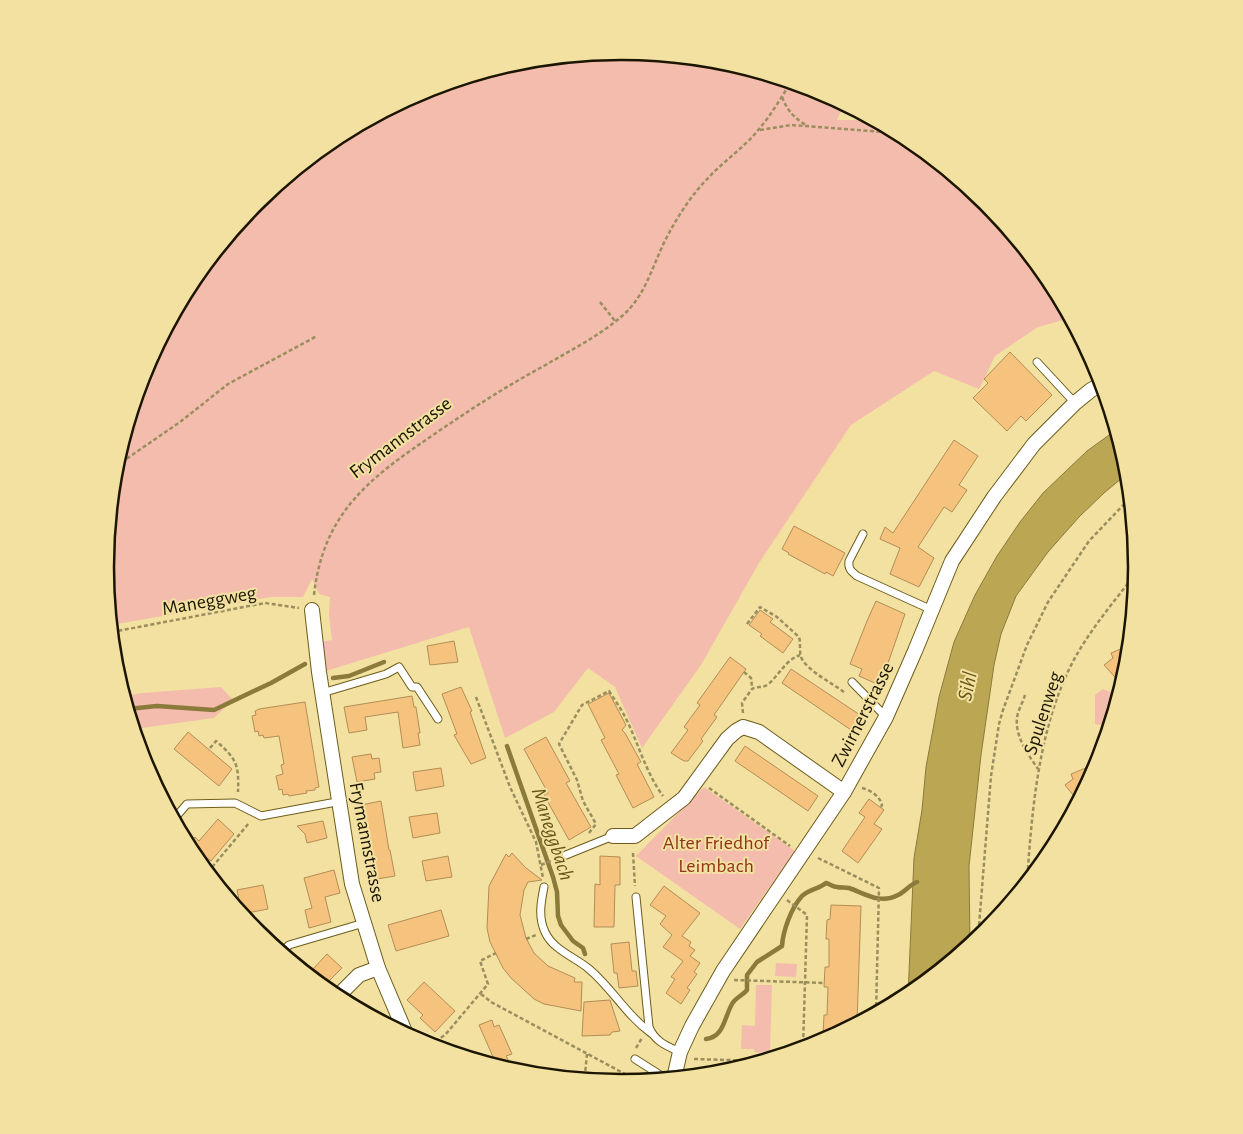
<svg xmlns="http://www.w3.org/2000/svg" width="1243" height="1134" font-family="'Alegreya Sans',sans-serif">
<rect width="100%" height="100%" fill="#f2e1a0"/>
<g fill="#f4bcad">
<path d="M 622,51 L 722,61 L 819,91 L 844,104 L 837,120 L 874,120 L 908,138 L 986,203 L 1050,281 L 1071,318 L 1038,327 L 995,356 L 979,389 L 934,371 L 851,425 L 759,563 L 701,665 L 642,748 L 615,687 L 588,668 L 554,712 L 505,738 L 469,627 L 326,671 L 320,642 L 332,640 L 329,616 L 330,597 L 319,594 L 312,579 L 303,597 L 271,597 L 111,625 L 106,567 L 116,466 L 145,369 L 193,280 L 257,202 L 335,138 L 424,90 L 521,61 Z"/>
<path d="M 221,687 L 233,700 L 214,718 L 134,729 L 124,696 L 143,693 Z"/>
<path d="M 1103,689 L 1119,696 L 1111,722 L 1106,726 L 1095,724 L 1095,695 Z"/>
<path d="M 704,787 L 795,851 L 740,929 L 636,856 Z"/>
<path d="M 776,963 L 797,964 L 796,977 L 775,976 Z"/>
<path d="M 756,985 L 772,985 L 770,1053 L 754,1052 L 754,1049 L 741,1049 L 742,1025 L 755,1026 Z"/>
</g>
<path fill="#bba654" stroke="#8b7b3b" d="M 1116,430 L 1128,473 L 1104,493 L 1079,517 L 1048,552 L 1016,596 L 1001,634 L 994,665 L 981,755 L 969,866 L 970,945 L 908,995 L 914,858 L 922,810 L 926,767 L 939,697 L 954,642 L 975,595 L 997,556 L 1020,522 L 1043,493 L 1087,451 Z"/>
<g fill="none" stroke-linecap="round" stroke-linejoin="round">
<g stroke="#8b7b3b" stroke-width="4.5">
<path d="M 333,678 L 349,676 L 384,662"/>
<path d="M 128,709 L 157,706 L 214,710 L 271,683 L 305,664"/>
<path d="M 507,746 L 553,877 L 557,892 L 558,916 L 561,925 L 573,941 L 583,948 L 585,954"/>
<path d="M 706,1039 C 724,1037 724,1018 732,1004 C 735,998 742,996 747,990 L 747,975 L 757,962 L 782,946 C 783,931 791,908 802,896 C 809,889 819,889 826,883 C 830,884 833,887 837,887 C 841,888 845,887 849,888 C 864,893 880,905 898,895 C 905,892 909,885 917,882"/>
</g>
</g>
<g fill="#f5c37d" stroke="#b38d57">
<path d="M 1010,352 L 1052,395 L 1026,421 L 1021,416 L 1007,431 L 973,398 L 988,383 L 984,379 Z"/>
<path d="M 954,440 L 978,456 L 959,485 L 967,490 L 952,512 L 944,507 L 918,547 L 934,558 L 919,587 L 890,574 L 900,548 L 880,539 L 885,527 L 893,533 Z"/>
<path d="M 794,526 L 845,553 L 833,576 L 826,572 L 825,574 L 788,554 L 789,553 L 782,549 Z"/>
<path d="M 876,601 L 905,614 L 886,669 L 877,684 L 859,676 L 862,669 L 850,664 L 867,621 Z"/>
<path d="M 760,610 L 773,619 L 770,622 L 793,639 L 783,653 L 760,636 L 762,634 L 749,625 Z"/>
<path d="M 454,641 L 458,662 L 430,665 L 427,646 Z"/>
<path d="M 1130,645 L 1127,668 L 1122,685 L 1104,665 L 1113,658 L 1111,653 Z"/>
<path d="M 730,657 L 746,669 L 714,715 L 717,717 L 701,739 L 703,741 L 688,761 L 684,761 L 671,753 L 688,730 L 684,727 L 700,705 L 697,703 Z"/>
<path d="M 791,669 L 863,717 L 854,732 L 782,683 Z"/>
<path d="M 461,687 L 472,711 L 470,712 L 486,758 L 471,764 L 454,735 L 457,734 L 442,694 Z"/>
<path d="M 609,693 L 626,725 L 622,730 L 625,733 L 641,762 L 637,764 L 654,797 L 633,808 L 616,775 L 619,774 L 601,740 L 605,738 L 588,704 Z"/>
<path d="M 412,696 L 414,707 L 416,707 L 420,733 L 418,733 L 420,745 L 403,748 L 398,712 L 365,717 L 367,730 L 349,733 L 344,707 Z"/>
<path d="M 305,702 L 319,787 L 315,788 L 315,790 L 306,791 L 307,793 L 289,796 L 288,794 L 283,795 L 282,789 L 279,790 L 276,776 L 283,774 L 281,765 L 284,764 L 279,736 L 264,738 L 263,735 L 259,736 L 258,731 L 255,732 L 252,716 L 256,715 L 255,711 L 259,709 Z"/>
<path d="M 188,732 L 232,769 L 219,786 L 174,749 Z"/>
<path d="M 546,737 L 570,781 L 566,783 L 591,827 L 569,840 L 544,795 L 548,793 L 524,749 Z"/>
<path d="M 745,746 L 818,796 L 808,811 L 735,761 Z"/>
<path d="M 371,754 L 372,759 L 379,758 L 381,772 L 374,773 L 375,779 L 357,782 L 352,757 Z"/>
<path d="M 1098,763 L 1098,765 L 1078,801 L 1065,785 L 1073,779 L 1071,774 Z"/>
<path d="M 441,768 L 444,786 L 416,791 L 413,772 Z"/>
<path d="M 869,799 L 884,810 L 874,824 L 882,829 L 858,863 L 842,851 L 865,817 L 859,813 Z"/>
<path d="M 381,801 L 389,850 L 390,850 L 395,876 L 377,879 L 368,831 L 365,831 L 361,805 Z"/>
<path d="M 437,813 L 440,833 L 413,838 L 409,817 Z"/>
<path d="M 218,819 L 234,834 L 211,861 L 207,858 L 200,863 L 188,845 L 195,837 L 199,841 Z"/>
<path d="M 323,821 L 327,838 L 307,843 L 305,834 L 297,826 Z"/>
<path d="M 512,853 L 526,868 L 542,880 L 528,882 L 524,890 L 520,915 L 526,938 L 534,953 L 548,966 L 575,978 L 574,982 L 582,982 L 581,1011 L 544,1004 L 534,999 L 511,978 L 503,968 L 490,942 L 487,928 L 489,886 L 506,854 L 509,857 Z"/>
<path d="M 448,856 L 452,877 L 426,881 L 422,861 Z"/>
<path d="M 600,856 L 620,857 L 620,885 L 615,885 L 614,927 L 594,927 L 595,884 L 600,885 Z"/>
<path d="M 334,870 L 340,893 L 325,897 L 331,922 L 309,928 L 305,910 L 312,908 L 304,878 Z"/>
<path d="M 263,885 L 268,909 L 242,914 L 237,890 Z"/>
<path d="M 664,886 L 700,913 L 682,936 L 691,942 L 689,946 L 695,950 L 690,956 L 700,963 L 694,972 L 697,974 L 687,988 L 690,990 L 681,1004 L 666,993 L 675,979 L 671,977 L 683,961 L 663,947 L 672,935 L 660,924 L 666,916 L 650,905 Z"/>
<path d="M 831,905 L 861,906 L 857,1023 L 826,1040 L 826,1035 L 823,1035 L 824,1015 L 827,1015 L 828,987 L 824,987 L 825,967 L 829,967 L 829,939 L 826,939 L 827,920 L 830,919 Z"/>
<path d="M 441,910 L 449,936 L 396,951 L 388,925 Z"/>
<path d="M 629,942 L 632,971 L 636,971 L 638,986 L 619,988 L 617,973 L 614,973 L 611,944 Z"/>
<path d="M 327,954 L 342,968 L 325,985 L 311,971 Z"/>
<path d="M 424,982 L 455,1011 L 435,1032 L 420,1018 L 423,1015 L 407,1000 Z"/>
<path d="M 610,1000 L 620,1031 L 612,1032 L 610,1035 L 582,1036 L 584,1002 Z"/>
<path d="M 492,1020 L 494,1027 L 499,1025 L 512,1054 L 506,1056 L 510,1063 L 501,1067 L 497,1066 L 479,1025 Z"/>
</g>
<g fill="none" stroke-linecap="round" stroke-linejoin="round">
<g stroke="#6d5d1c" stroke-width="9">
<g id="service">
<path d="M 1037,362 L 1075,403"/>
<path d="M 863,534 L 849,561 C 848,569 851,571 857,576 L 932,610"/>
<path d="M 852,682 L 886,717"/>
<path d="M 322,693 L 386,674 L 399,667 L 412,687 L 417,687 L 438,719"/>
<path d="M 174,819 L 187,804 L 235,803 L 261,816 L 331,803"/>
<path d="M 566,855 L 613,836"/>
<path d="M 544,887 C 541,902 538,917 545,932 C 553,950 575,957 589,969 C 612,988 626,1015 651,1033"/>
<path d="M 636,897 L 649,1027 C 655,1042 667,1046 680,1052"/>
<path d="M 282,952 L 289,945 L 364,923"/>
<path d="M 635,1059 L 665,1078"/>
</g>
</g>
<g stroke="#6d5d1c" stroke-width="16">
<g id="minor">
<path d="M 312,610 L 319,672 L 352,884 L 378,968 L 406,1034"/>
<path d="M 613,836 L 635,836 L 684,798 L 727,739 L 736,731 L 743,727 L 759,732 L 844,792"/>
<path d="M 337,997 L 359,975 L 378,968"/>
<path d="M 674,1078 L 680,1052 L 692,1026 L 723,971 L 844,792 L 886,717 L 915,651 L 952,561 L 994,497 L 1034,444 L 1075,403 L 1091,390 L 1102,384"/>
</g>
</g>
<g stroke="#9a8e5e" stroke-width="2.5" stroke-dasharray="4 2.5" stroke-linecap="butt">
<path d="M 782,97 C 787,110 794,118 806,125"/>
<path d="M 760,130 L 791,125 L 897,133"/>
<path d="M 600,302 L 615,321"/>
<path d="M 116,466 L 180,422 L 228,384 L 317,336"/>
<path d="M 314,595 C 323,512 371,477 436,433 C 471,409 505,387 542,367 C 569,351 598,337 622,316 C 647,295 653,262 668,235 C 679,214 693,193 710,176 C 725,160 745,147 759,129 C 771,115 781,98 791,82"/>
<path d="M 747,624 L 760,607 L 777,617 L 799,637 C 801,643 799,650 801,657 C 806,670 832,683 844,692"/>
<path d="M 112,632 L 265,603 L 299,608"/>
<path d="M 744,672 L 751,678 L 752,687"/>
<path d="M 1025,695 C 1023,702 1018,710 1017,718 C 1015,737 1028,754 1038,769"/>
<path d="M 476,697 L 510,787 L 536,842 L 543,878"/>
<path d="M 743,713 L 742,703 L 752,689 C 757,686 763,688 767,685 C 780,675 784,661 800,655"/>
<path d="M 210,748 L 216,741 C 237,759 239,765 238,792"/>
<path d="M 709,788 L 790,846"/>
<path d="M 862,788 C 870,790 880,796 882,805 L 881,807"/>
<path d="M 589,833 L 596,824 L 583,801 L 577,780 L 559,744 L 582,705 L 609,691 C 616,702 624,713 629,725 C 640,749 647,774 663,796"/>
<path d="M 633,853 L 635,886"/>
<path d="M 818,858 L 879,888 L 876,1013"/>
<path d="M 541,865 L 556,859"/>
<path d="M 208,872 L 249,823"/>
<path d="M 1027,882 C 1032,808 1039,722 1076,656 C 1093,626 1116,599 1137,572"/>
<path d="M 787,900 L 807,915 L 803,1048"/>
<path d="M 978,938 L 991,776 L 999,724 L 1003,710 L 1027,645 L 1048,602 L 1089,541 L 1130,498"/>
<path d="M 526,939 L 536,935"/>
<path d="M 734,980 L 825,983"/>
<path d="M 481,994 L 491,1002 L 638,1081"/>
<path d="M 430,1045 L 445,1035 L 488,984 L 480,961 L 496,953"/>
<path d="M 636,1048 L 642,1038"/>
<path d="M 587,1054 L 585,1074 L 590,1080"/>
<path d="M 694,1059 L 762,1061"/>
</g>
<use href="#service" stroke="#fff" stroke-width="7"/>
<use href="#minor" stroke="#fff" stroke-width="14"/>
</g>
<g text-anchor="middle" stroke-width="4" stroke-linejoin="round" paint-order="stroke">
<g font-size="20" fill="#1c1600" stroke="#f2e1a0">
<text transform="translate(400 437) rotate(-37)" y="7">Frymannstrasse</text>
<text transform="translate(209 600) rotate(-10)" y="7">Maneggweg</text>
<text transform="translate(1042 713) rotate(-72)" y="7">Spulenweg</text>
<text transform="translate(862 714) rotate(-63)" y="7">Zwirnerstrasse</text>
<text transform="translate(368 842) rotate(79)" y="7">Frymannstrasse</text>
</g>
<g font-size="20" fill="#93321a" stroke="#f2e1a0">
<text x="716" y="849">Alter Friedhof<tspan x="716" dy="23">Leimbach</tspan></text>
</g>
<g font-size="21" font-style="italic" fill="#635517" stroke="#f2e1a0">
<text transform="translate(967 686) rotate(-78)" y="7">Sihl</text>
<text transform="translate(553 834) rotate(72)" y="7">Maneggbach</text>
</g>
</g>
<path d="M0 0H1243V1134H0ZM114 567a507 507 0 1 1 1014 0a507 507 0 1 1-1014 0Z" fill="#f2e1a0" fill-rule="evenodd"/>
<path fill="none" stroke="#1c1600" stroke-width="2.5" d="M114 567a507 507 0 1 1 1014 0a507 507 0 1 1-1014 0Z"/>
</svg>
